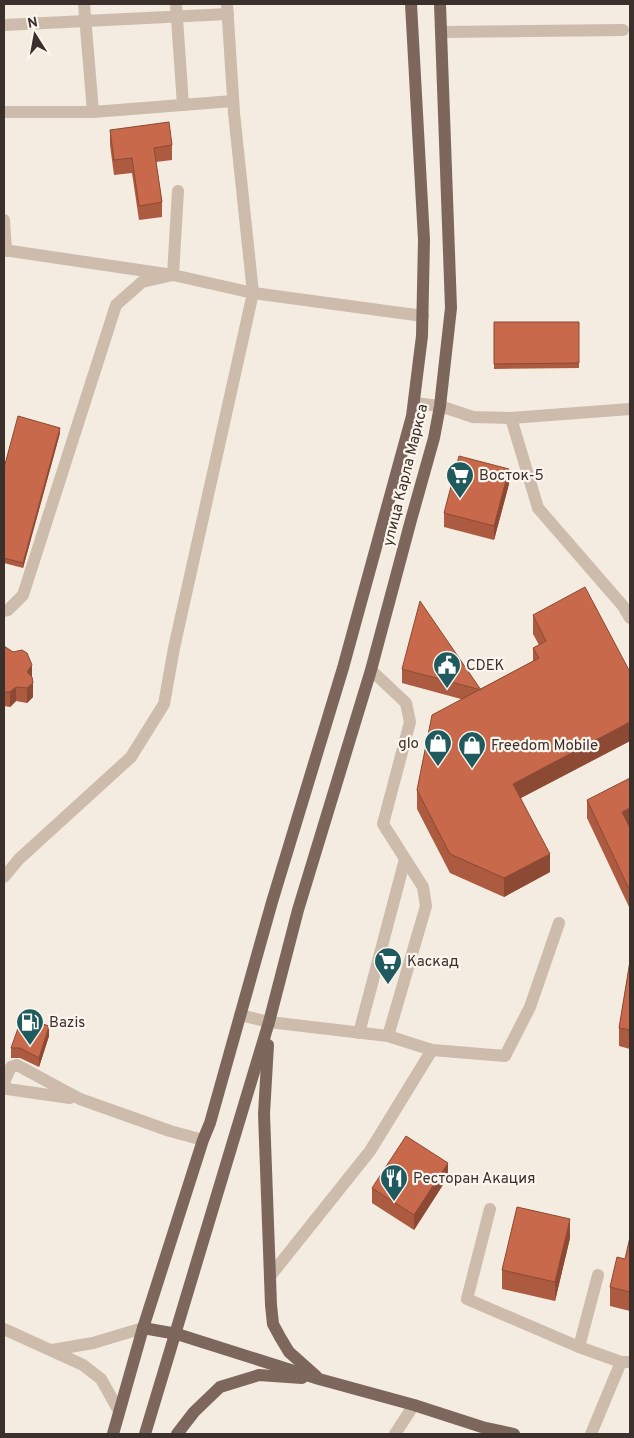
<svg xmlns="http://www.w3.org/2000/svg" width="634" height="1438" font-family="Overpass,sans-serif">
<rect width="100%" height="100%" fill="#f4ebe1"/>
<g fill="none" stroke-linecap="round" stroke-linejoin="round">
<g stroke="#cdbbac" stroke-width="12">
<path d="M 84,4 L 93,112 L 233,101"/>
<path d="M 176,4 L 183,105"/>
<path d="M 4,25 L 228,14"/>
<path d="M 442,32 L 623,30"/>
<path d="M 4,112 L 93,112"/>
<path d="M 4,220 L 6,251"/>
<path d="M 4,250 L 173,275 L 253,293 L 423,316"/>
<path d="M 414,403 L 440,406 L 473,417 L 511,418 L 630,409"/>
<path d="M 511,418 L 538,508 L 623,606 L 630,618"/>
<path d="M 4,611 L 8,610 L 23,595 L 116,305 L 142,282 L 173,275 L 178,191"/>
<path d="M 371,670 L 406,703 L 410,722 L 383,824 L 423,887 L 426,906 L 388,1036"/>
<path d="M 4,877 L 19,859 L 131,757 L 164,704 L 174,648 L 253,293 L 234,113 L 227,4"/>
<path d="M 240,1015 L 269,1022 L 388,1036 L 432,1050 L 505,1056 L 530,1007 L 559,923"/>
<path d="M 359,1033 L 405,859"/>
<path d="M 4,1082 L 11,1067 L 17,1065 L 80,1099 L 170,1131 L 203,1140"/>
<path d="M 4,1083 L 7,1089 L 70,1098"/>
<path d="M 490,1209 L 467,1299 L 579,1347 L 621,1362"/>
<path d="M 271,1275 L 370,1151 L 432,1050"/>
<path d="M 4,1329 L 83,1365 L 101,1379 L 119,1411"/>
<path d="M 579,1347 L 598,1275"/>
<path d="M 52,1350 L 93,1343 L 143,1328"/>
<path d="M 395,1434 L 414,1405"/>
<path d="M 591,1434 L 621,1362 L 630,1362"/>
</g>
<g stroke="#7d675c" stroke-width="12">
<path d="M 268,1045 L 264,1114 L 271,1305 L 273,1324 L 280,1337 L 289,1352 L 316,1376"/>
<path d="M 143,1328 L 177,1334 L 319,1379 L 414,1405 L 482,1427 L 514,1434"/>
<path d="M 113,1434 L 143,1328 L 203,1140 L 210,1123 L 272,902 L 343,668 L 412,416 L 422,336 L 424,240 L 411,4"/>
<path d="M 145,1434 L 269,1022 L 298,910 L 371,670 L 411,520 L 434,438 L 440,406 L 451,308 L 440,4"/>
<path d="M 177,1434 L 194,1412 L 220,1387 L 259,1375 L 302,1378"/>
</g>
</g>
<g fill="#ac5a40">
<path d="M 110,130 L 172,145 L 172,160 L 156,162 L 162,202 L 162,217 L 139,220 L 132,173 L 114,175 L 110,145 Z"/>
<path d="M 494,322 L 579,322 L 579,368 L 494,369 Z"/>
<path d="M 60,433 L 23,568 L 4,563 L 4,468 Z"/>
<path d="M 509,484 L 494,540 L 444,527 L 444,513 Z"/>
<path d="M 533,615 L 630,672 L 630,741 L 521,798 L 550,872 L 504,897 L 450,873 L 417,809 L 417,790 L 461,699 L 402,683 L 402,669 L 480,689 L 533,661 L 533,648 L 539,645 L 533,634 Z"/>
<path d="M 4,646 L 32,676 L 33,697 L 27,703 L 16,701 L 10,707 L 4,706 Z"/>
<path d="M 587,800 L 629,826 L 630,828 L 630,909 L 587,818 Z"/>
<path d="M 630,961 L 630,1049 L 619,1046 L 619,1028 Z"/>
<path d="M 49,1036 L 39,1067 L 20,1058 L 11,1058 L 11,1048 Z"/>
<path d="M 448,1177 L 414,1230 L 372,1203 L 372,1188 Z"/>
<path d="M 630,1237 L 630,1311 L 610,1306 L 610,1287 L 625,1259 Z"/>
<path d="M 570,1238 L 555,1301 L 502,1289 L 502,1270 Z"/>
</g>
<g fill="#8c4a34">
<path d="M 60,428 L 60,433 L 23,568 L 23,563 Z"/>
<path d="M 509,469 L 509,484 L 494,540 L 494,526 Z"/>
<path d="M 32,665 L 32,679 L 27,672 Z"/>
<path d="M 33,683 L 33,697 L 27,703 L 27,688 Z"/>
<path d="M 16,687 L 16,701 L 10,707 L 10,692 Z"/>
<path d="M 630,722 L 630,741 L 513,802 L 513,784 Z"/>
<path d="M 630,808 L 630,826 L 622,830 L 622,812 Z"/>
<path d="M 550,854 L 550,872 L 504,897 L 504,878 Z"/>
<path d="M 49,1026 L 49,1036 L 39,1067 L 39,1058 Z"/>
<path d="M 448,1163 L 448,1177 L 414,1230 L 414,1215 Z"/>
<path d="M 570,1219 L 570,1238 L 555,1301 L 555,1282 Z"/>
</g>
<g fill="#c8694b" stroke="#8c4a34">
<path d="M 169,122 L 172,145 L 154,148 L 162,202 L 139,206 L 132,158 L 114,160 L 110,130 Z"/>
<path d="M 494,322 L 579,322 L 579,363 L 494,364 Z"/>
<path d="M 18,416 L 60,428 L 23,563 L 4,558 L 4,468 Z"/>
<path d="M 459,456 L 509,469 L 494,526 L 444,513 Z"/>
<path d="M 585,587 L 630,672 L 630,722 L 513,784 L 550,854 L 504,878 L 450,854 L 417,790 L 432,715 L 539,658 L 533,648 L 546,641 L 533,615 Z"/>
<path d="M 420,601 L 481,690 L 402,669 Z"/>
<path d="M 4,646 L 13,652 L 22,650 L 27,653 L 32,665 L 27,672 L 32,677 L 33,683 L 27,688 L 16,687 L 10,692 L 4,692 Z"/>
<path d="M 630,778 L 630,808 L 622,812 L 630,828 L 630,891 L 587,800 Z"/>
<path d="M 630,961 L 630,1030 L 619,1028 Z"/>
<path d="M 22,1017 L 49,1026 L 39,1058 L 20,1048 L 11,1048 Z"/>
<path d="M 406,1136 L 448,1163 L 414,1215 L 372,1188 Z"/>
<path d="M 517,1207 L 570,1219 L 555,1282 L 502,1270 Z"/>
<path d="M 630,1237 L 630,1292 L 610,1287 L 617,1257 L 625,1259 Z"/>
</g>
<defs>
<g id="supermarket-pin" transform="scale(1.4375)"><path d="M0 17L-7.5 6A9.5 9.5 0 1 1 7.5 6Z" fill="#1f5a5e" stroke="#fbf5ee"/><path d="M-6-5.5h2.5l.6 2H6L4.5 2H-2.5L-4.4-4H-6ZM-1.5 3.2a1.3 1.3 0 1 0 .1 0ZM3 3.2a1.3 1.3 0 1 0 .1 0Z" fill="#fff"/></g>
<g id="civic-pin" transform="scale(1.4375)"><path d="M0 17L-7.5 6A9.5 9.5 0 1 1 7.5 6Z" fill="#1f5a5e" stroke="#fbf5ee"/><path d="M-.6-6.5H3V-4.5H.6V-3L4-1V1h2V6H-6V1h2V-1L-.6-3ZM-1.2 2.5V6h2.4V2.5Z" fill="#fff"/></g>
<g id="shop-pin" transform="scale(1.4375)"><path d="M0 17L-7.5 6A9.5 9.5 0 1 1 7.5 6Z" fill="#1f5a5e" stroke="#fbf5ee"/><path d="M-5-2.5h2.3a2.7 3.5 0 0 1 5.4 0H5L5.5 6h-11ZM-1.5-2.5h3a1.5 2.3 0 0 0-3 0Z" fill="#fff"/></g>
<g id="fuel-pin" transform="scale(1.4375)"><path d="M0 17L-7.5 6A9.5 9.5 0 1 1 7.5 6Z" fill="#1f5a5e" stroke="#fbf5ee"/><path d="M-5.5-6h7V0h2V4h1.3V-2.5L3-4.5l.8-.8L6-3V5H2.5V1h-1V6h-7ZM-4.2-4.7v3.2H.2V-4.7Z" fill="#fff"/></g>
<g id="restaurant-pin" transform="scale(1.4375)"><path d="M0 17L-7.5 6A9.5 9.5 0 1 1 7.5 6Z" fill="#1f5a5e" stroke="#fbf5ee"/><path d="M-5-6h1v4h1v-4h1v4h1v-4h1v5L-1.5 .5V6h-2V.5L-5-1ZM5-6V6H3V1.5H1.5Q1.5-4 5-6Z" fill="#fff"/></g>
</defs>
<g fill-rule="evenodd">
<use href="#supermarket-pin" x="460" y="475"/>
<use href="#civic-pin" x="447" y="665"/>
<use href="#shop-pin" x="438" y="743"/>
<use href="#shop-pin" x="472" y="745"/>
<use href="#supermarket-pin" x="388" y="961"/>
<use href="#fuel-pin" x="30" y="1022"/>
<use href="#restaurant-pin" x="394" y="1178"/>
</g>
<g text-anchor="middle" stroke-width="4.5" stroke-linejoin="round" paint-order="stroke">
<g font-size="15" fill="#3b302b" stroke="#fbf5ee">
<text transform="translate(405 475) rotate(-76)" y="5">улица Карла Маркса</text>
</g>
<g font-size="15" fill="#3b302b" stroke="#fbf5ee" text-anchor="start">
<text x="479" y="480">Восток-5</text>
<text x="466" y="670">CDEK</text>
<text x="419" y="748" text-anchor="end">glo</text>
<text x="491" y="750">Freedom Mobile</text>
<text x="407" y="966">Каскад</text>
<text x="49" y="1027">Bazis</text>
<text x="413" y="1183">Ресторан Акация</text>
</g>
</g>
<rect width="634" height="1438" fill="none" stroke="#3b302b" stroke-width="10"/>
<g transform="translate(35 35) rotate(349)" stroke="#fbf5ee" stroke-width="4" paint-order="stroke">
<path d="M0-4L9 19L0 12L-9 19Z" fill="#3b302b"/>
<text y="-8" font-size="14" font-weight="bold" text-anchor="middle" fill="#3b302b">N</text>
</g>
</svg>
